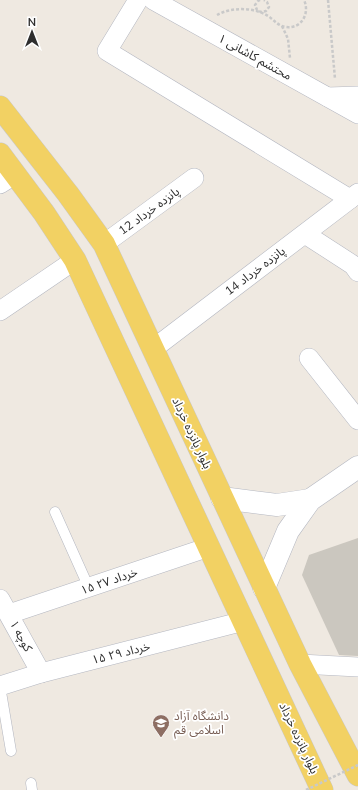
<svg xmlns="http://www.w3.org/2000/svg" width="358" height="790" font-family="Mulish,'Noto Sans Arabic',sans-serif">
<rect width="100%" height="100%" fill="#efe9e1"/>
<path fill="#cbc7bf" d="M 358,538 L 358,656 L 339,655 L 302,575 L 309,555 Z"/>
<g fill="none" stroke-linecap="round" stroke-linejoin="round">
<g stroke="#b4b7c1" stroke-width="11">
<g id="lane">
<path d="M 55,512 L 89,588"/>
<path d="M 0,686 L 11,751"/>
<path d="M 31,783 L 32,790"/>
</g>
</g>
<g stroke="#b4b7c1" stroke-width="20">
<g id="street">
<path d="M 138,0 L 107,51 L 350,199"/>
<path d="M 153,0 L 358,114"/>
<path d="M 328,97 L 358,96"/>
<path d="M 0,184 L 16,174"/>
<path d="M 305,234 L 353,265 L 358,272"/>
<path d="M 104,244 L 194,178"/>
<path d="M 0,311 L 75,260"/>
<path d="M 153,349 L 358,193"/>
<path d="M 309,358 L 358,420"/>
<path d="M 0,599 L 41,673"/>
<path d="M 9,614 L 209,547"/>
<path d="M 300,664 L 358,667"/>
<path d="M 0,686 L 41,673 L 244,621"/>
</g>
</g>
<g stroke="#b4b7c1" stroke-width="23">
<g id="secondary">
<path d="M 222,498 L 277,505 L 310,500"/>
<path d="M 264,588 L 288,531 L 310,500 L 358,467"/>
</g>
</g>
<g stroke="#c9c9c9" stroke-width="23">
<g id="primary">
<path d="M 0,107 L 68,194 L 104,244 L 300,664 L 358,775"/>
<path d="M 0,154 L 44,213 L 75,260 L 322,790"/>
</g>
</g>
<g stroke="#c9c9c9" stroke-width="2.5" stroke-dasharray="3 2" stroke-linecap="butt">
<path d="M 260,0 L 258,1 L 255,5 L 257,10 L 261,12 L 266,11 L 269,7 L 267,2 L 264,0"/>
<path d="M 328,0 L 335,79"/>
<path d="M 217,15 C 231,7 254,7 268,16 C 274,20 278,26 286,27 C 302,29 310,13 304,0"/>
<path d="M 282,26 L 288,39 L 290,58"/>
</g>
<use href="#lane" stroke="#fff" stroke-width="10"/>
<use href="#street" stroke="#fff" stroke-width="19"/>
<use href="#secondary" stroke="#fff" stroke-width="22"/>
<use href="#primary" stroke="#f2d163" stroke-width="22"/>
<path stroke="#c9c9c9" stroke-width="2.5" stroke-dasharray="3 2" stroke-linecap="butt" d="M 306,790 L 358,765"/>
</g>
<defs>
<g id="university-pin" transform="scale(0.9)"><path d="M0 17L-7.5 6A9.5 9.5 0 1 1 7.5 6Z" fill="#8d6e63" stroke="#fff"/><path d="M0-5L7-2L0 1L-7-2ZM-4 1L0 2.5L4 1V4Q0 6-4 4Z" fill="#fff"/></g>
</defs>
<g fill-rule="evenodd">
<use href="#university-pin" x="161" y="723"/>
</g>
<g text-anchor="middle" stroke-width="3.5" stroke-linejoin="round" paint-order="stroke">
<g font-size="12" fill="#2e2e2e" stroke="#fff">
<text transform="translate(255 57) rotate(29)" y="4">محتشم کاشانی ۱</text>
<text transform="translate(149 211) rotate(-36)" y="4">پانزده خرداد 12</text>
<text transform="translate(255 271) rotate(-37)" y="4">پانزده خرداد 14</text>
<text transform="translate(192 433) rotate(65)" y="4">بلوار پانزده خرداد</text>
<text transform="translate(109 581) rotate(-19)" y="4">۱۵ خرداد ۲۷</text>
<text transform="translate(21 636) rotate(61)" y="4">کوچه ۱</text>
<text transform="translate(121 653) rotate(-14)" y="4">۱۵ خرداد ۲۹</text>
<text transform="translate(299 738) rotate(65)" y="4">بلوار پانزده خرداد</text>
</g>
<g font-size="12" fill="#785e54" stroke="#fff" text-anchor="start">
<text x="174" y="720">دانشگاه آزاد<tspan x="174" dy="14">اسلامی قم</tspan></text>
</g>
</g>
<g transform="translate(32 32)" stroke="#ffffff" stroke-width="3" paint-order="stroke">
<path d="M0-3L7 15L0 10L-7 15Z" fill="#2e2e2e"/>
<text y="-6" font-size="11" font-weight="bold" text-anchor="middle" fill="#2e2e2e">N</text>
</g>
</svg>
